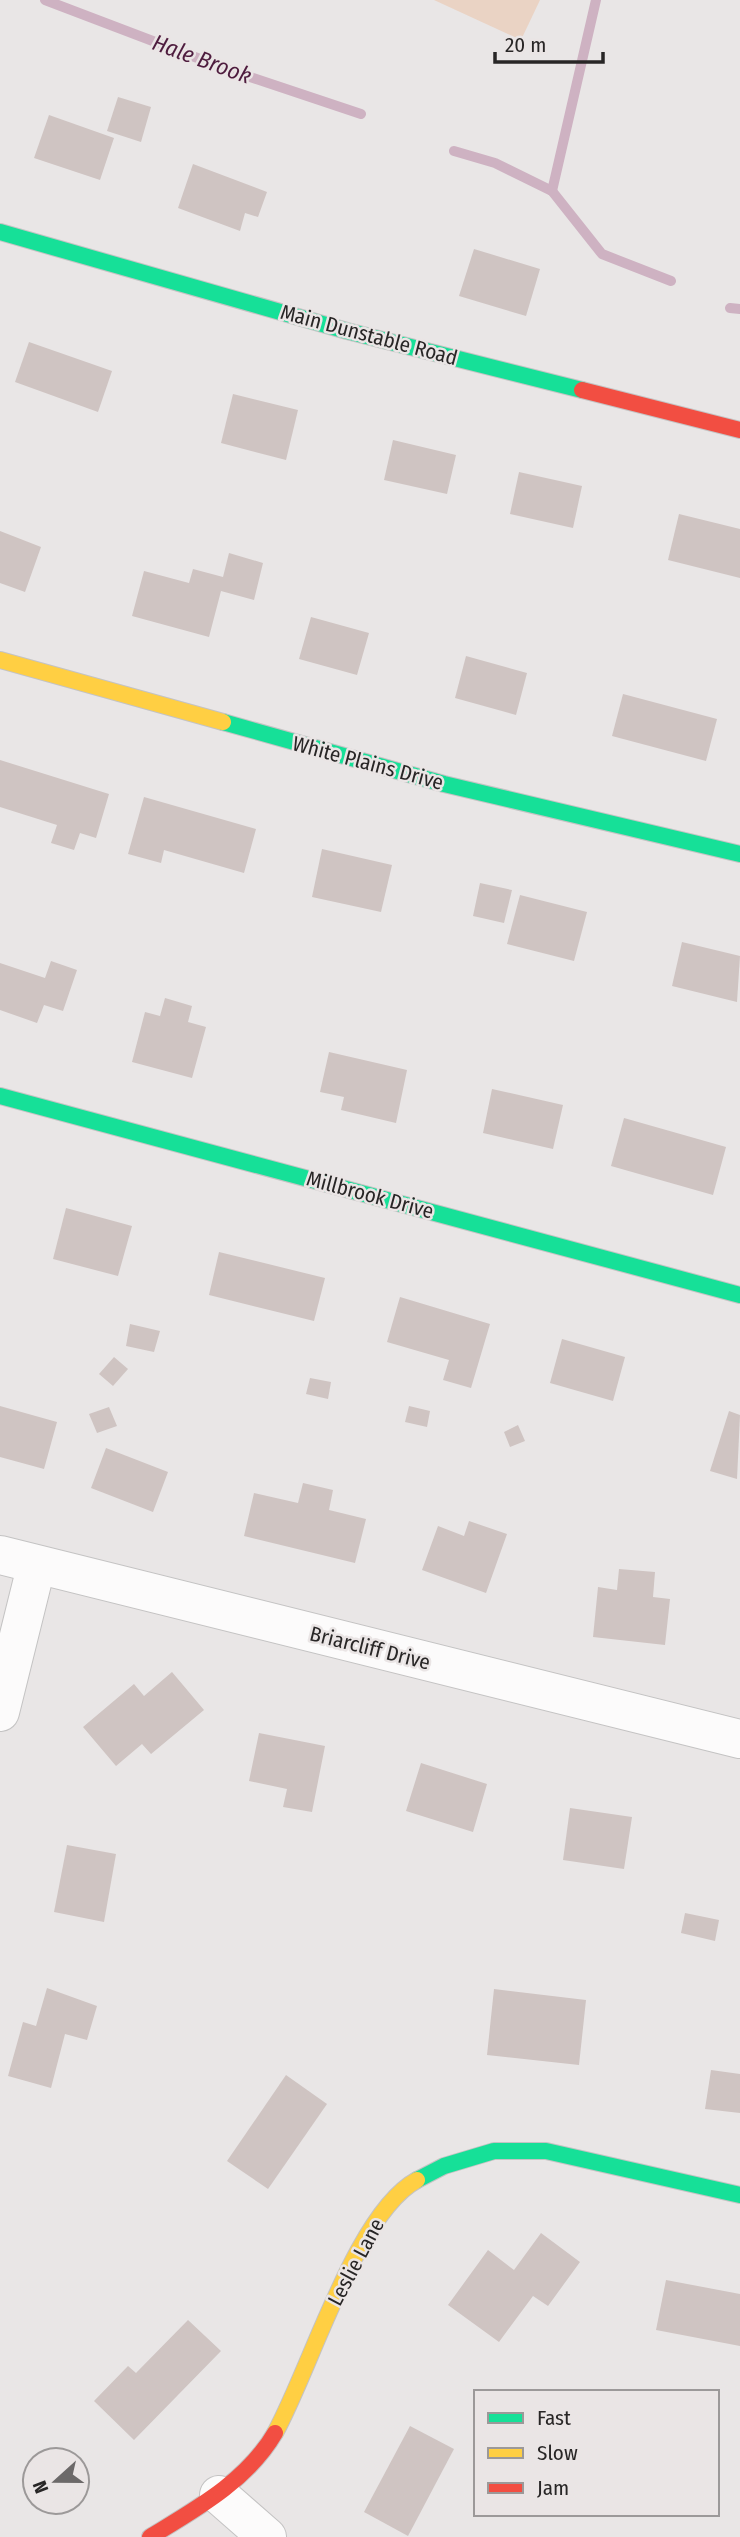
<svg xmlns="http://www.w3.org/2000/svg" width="740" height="2537" font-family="'Fira Sans Condensed',sans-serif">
<rect width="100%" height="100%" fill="#e9e6e6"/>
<path fill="#ead3c4" d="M 434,0 L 540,0 L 521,40 Z"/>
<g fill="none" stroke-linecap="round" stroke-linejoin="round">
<g stroke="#ceb2c2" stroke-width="10">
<path d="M 45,0 L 229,70 L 361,114"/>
<path d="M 454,151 L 495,163 L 552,191 L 602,254 L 671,281"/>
<path d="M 552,191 L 596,0"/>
<path d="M 730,308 L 740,309"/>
</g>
</g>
<g fill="#cfc4c2">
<path d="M 118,97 L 151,107 L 141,142 L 107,131 Z"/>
<path d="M 49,115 L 114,138 L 100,180 L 34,158 Z"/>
<path d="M 193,164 L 267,192 L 258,217 L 245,213 L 240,231 L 178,208 Z"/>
<path d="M 474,249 L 540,269 L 526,316 L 459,296 Z"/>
<path d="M 29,342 L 112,371 L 98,412 L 15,382 Z"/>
<path d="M 233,394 L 298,410 L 286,460 L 221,443 Z"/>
<path d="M 393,440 L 456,455 L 447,494 L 384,480 Z"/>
<path d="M 519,472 L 582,486 L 573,528 L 510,514 Z"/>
<path d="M 679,514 L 740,529 L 740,578 L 668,560 Z"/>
<path d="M 0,531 L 41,547 L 25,592 L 0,583 Z"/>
<path d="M 229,553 L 263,563 L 254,600 L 221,591 L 209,637 L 132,616 L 144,571 L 189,583 L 193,569 L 223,577 Z"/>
<path d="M 311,617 L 369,633 L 357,675 L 299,659 Z"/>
<path d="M 466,656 L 527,673 L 516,715 L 455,698 Z"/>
<path d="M 623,694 L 717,719 L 706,761 L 612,736 Z"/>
<path d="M 0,760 L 109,794 L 96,838 L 80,833 L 74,850 L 51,843 L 57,825 L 0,807 Z"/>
<path d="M 144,797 L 256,829 L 244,873 L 164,850 L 161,863 L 128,854 Z"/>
<path d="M 322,849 L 392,865 L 381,912 L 312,897 Z"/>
<path d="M 480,883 L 512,890 L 504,923 L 473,916 Z"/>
<path d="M 520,895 L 587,912 L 574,961 L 507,944 Z"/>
<path d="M 682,942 L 740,956 L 737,1002 L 672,986 Z"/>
<path d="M 51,961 L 77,970 L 63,1011 L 44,1005 L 37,1023 L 0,1010 L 0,963 L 45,978 Z"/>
<path d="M 165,998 L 192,1006 L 188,1022 L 206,1027 L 192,1078 L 132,1062 L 145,1012 L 160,1016 Z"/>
<path d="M 329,1052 L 407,1070 L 396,1123 L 341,1110 L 344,1097 L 320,1092 Z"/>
<path d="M 492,1089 L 563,1105 L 553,1149 L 483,1133 Z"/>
<path d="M 624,1118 L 726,1147 L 713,1195 L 611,1166 Z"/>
<path d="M 66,1208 L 132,1226 L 118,1276 L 53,1259 Z"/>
<path d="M 219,1252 L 325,1278 L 314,1321 L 209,1295 Z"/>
<path d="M 400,1297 L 490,1324 L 471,1388 L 443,1380 L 449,1360 L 387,1342 Z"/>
<path d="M 130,1324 L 160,1331 L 154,1352 L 126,1346 Z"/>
<path d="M 562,1339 L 625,1357 L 613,1401 L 550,1383 Z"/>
<path d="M 114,1357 L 128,1369 L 113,1386 L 99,1374 Z"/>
<path d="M 310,1378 L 331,1382 L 328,1399 L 306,1394 Z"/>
<path d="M 0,1406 L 57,1422 L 44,1469 L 0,1457 Z"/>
<path d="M 409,1406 L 430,1411 L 427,1427 L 405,1422 Z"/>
<path d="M 109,1407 L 117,1426 L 97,1433 L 89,1414 Z"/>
<path d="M 729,1411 L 740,1415 L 737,1479 L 710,1471 Z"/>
<path d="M 518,1425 L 525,1441 L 510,1447 L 504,1432 Z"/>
<path d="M 106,1448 L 168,1472 L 153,1512 L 91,1488 Z"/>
<path d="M 303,1483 L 333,1490 L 329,1510 L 366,1519 L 355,1563 L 244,1536 L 254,1493 L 298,1503 Z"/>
<path d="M 469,1521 L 507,1534 L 486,1593 L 422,1570 L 438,1526 L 464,1536 Z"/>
<path d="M 619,1569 L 655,1572 L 653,1597 L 670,1599 L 665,1645 L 593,1637 L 598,1587 L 617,1590 Z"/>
<path d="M 172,1672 L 204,1710 L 151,1754 L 142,1744 L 116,1766 L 83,1727 L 134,1684 L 144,1696 Z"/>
<path d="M 259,1733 L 325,1746 L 312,1812 L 283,1807 L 287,1789 L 249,1781 Z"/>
<path d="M 421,1763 L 487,1784 L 473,1832 L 406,1811 Z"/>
<path d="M 570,1808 L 632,1817 L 624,1869 L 563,1860 Z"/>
<path d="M 67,1845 L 116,1854 L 104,1922 L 54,1912 Z"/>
<path d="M 685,1913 L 719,1920 L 715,1941 L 681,1933 Z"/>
<path d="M 47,1988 L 97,2006 L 87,2040 L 65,2034 L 51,2088 L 8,2076 L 23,2022 L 36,2026 Z"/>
<path d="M 494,1989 L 586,2000 L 579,2065 L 487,2055 Z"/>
<path d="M 711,2070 L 740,2074 L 740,2113 L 705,2109 Z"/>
<path d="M 286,2075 L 327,2104 L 268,2189 L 227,2161 Z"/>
<path d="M 541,2233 L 580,2262 L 548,2306 L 533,2296 L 499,2342 L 448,2305 L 488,2250 L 514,2270 Z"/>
<path d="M 666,2280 L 740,2294 L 740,2346 L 656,2330 Z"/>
<path d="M 188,2320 L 221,2351 L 134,2440 L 94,2401 L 128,2366 L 136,2373 Z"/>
<path d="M 410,2426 L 454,2449 L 408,2536 L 364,2512 Z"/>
</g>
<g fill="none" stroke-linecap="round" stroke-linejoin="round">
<g stroke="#c4c3c3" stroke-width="40">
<g id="street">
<path d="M 0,1555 L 740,1739"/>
<path d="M 0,1712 L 36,1567"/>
<path d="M 219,2495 L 267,2537"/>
</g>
</g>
<g stroke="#c4c3c3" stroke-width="18">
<g id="fast">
<path d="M 0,232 L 347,331 L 582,390"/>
<path d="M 223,722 L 444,784 L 740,854"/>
<path d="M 0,1096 L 740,1295"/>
<path d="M 417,2180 L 444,2166 L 494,2151 L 546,2151 L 740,2195"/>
</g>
</g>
<g stroke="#c4c3c3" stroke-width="18">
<g id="slow">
<path d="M 0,660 L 223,722"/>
<path d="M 275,2433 C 311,2368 356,2213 417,2180"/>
</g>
</g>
<g stroke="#c4c3c3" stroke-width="18">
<g id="jam">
<path d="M 582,390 L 740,430"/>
<path d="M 150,2537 C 196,2509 247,2481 275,2433"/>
</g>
</g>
<use href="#street" stroke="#fcfbfb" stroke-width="38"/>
<use href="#fast" stroke="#16e098" stroke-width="16"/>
<use href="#slow" stroke="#ffcf43" stroke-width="16"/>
<use href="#jam" stroke="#f24e42" stroke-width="16"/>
</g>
<g text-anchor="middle" stroke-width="5" stroke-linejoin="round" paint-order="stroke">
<g font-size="21" fill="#282626" stroke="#eae5e5">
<text transform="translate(369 335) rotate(15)" y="7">Main Dunstable Road</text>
<text transform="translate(368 763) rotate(15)" y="7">White Plains Drive</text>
<text transform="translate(370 1195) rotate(15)" y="7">Millbrook Drive</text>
<text transform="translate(370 1648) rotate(14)" y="7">Briarcliff Drive</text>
<text transform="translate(356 2262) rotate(-62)" y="7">Leslie Lane</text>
</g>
<g font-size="23" font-style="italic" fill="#4e1c3e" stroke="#eae5e5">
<text transform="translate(202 59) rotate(20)" y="8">Hale Brook</text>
</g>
</g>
<rect x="474" y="2390" width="245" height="126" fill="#eae5e5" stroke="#9c9999" stroke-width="2"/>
<rect x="488" y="2413" width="35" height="10" fill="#16e098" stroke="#9c9999" stroke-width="2"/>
<text x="537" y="2425" font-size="21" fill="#282626">Fast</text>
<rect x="488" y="2448" width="35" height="10" fill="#ffcf43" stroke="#9c9999" stroke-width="2"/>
<text x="537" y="2460" font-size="21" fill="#282626">Slow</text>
<rect x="488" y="2483" width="35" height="10" fill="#f24e42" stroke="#9c9999" stroke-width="2"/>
<text x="537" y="2495" font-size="21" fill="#282626">Jam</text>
<g transform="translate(56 2481) rotate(249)"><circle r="33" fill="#eae5e5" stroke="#9c9999" stroke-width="2"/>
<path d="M0-5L12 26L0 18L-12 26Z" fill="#6c6969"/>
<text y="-10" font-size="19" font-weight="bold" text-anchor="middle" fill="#282626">N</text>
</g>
<path d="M495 52v10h108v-10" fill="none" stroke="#282626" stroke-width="3.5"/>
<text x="505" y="52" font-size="21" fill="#282626" stroke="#eae5e5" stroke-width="5" paint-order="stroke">20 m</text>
</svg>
